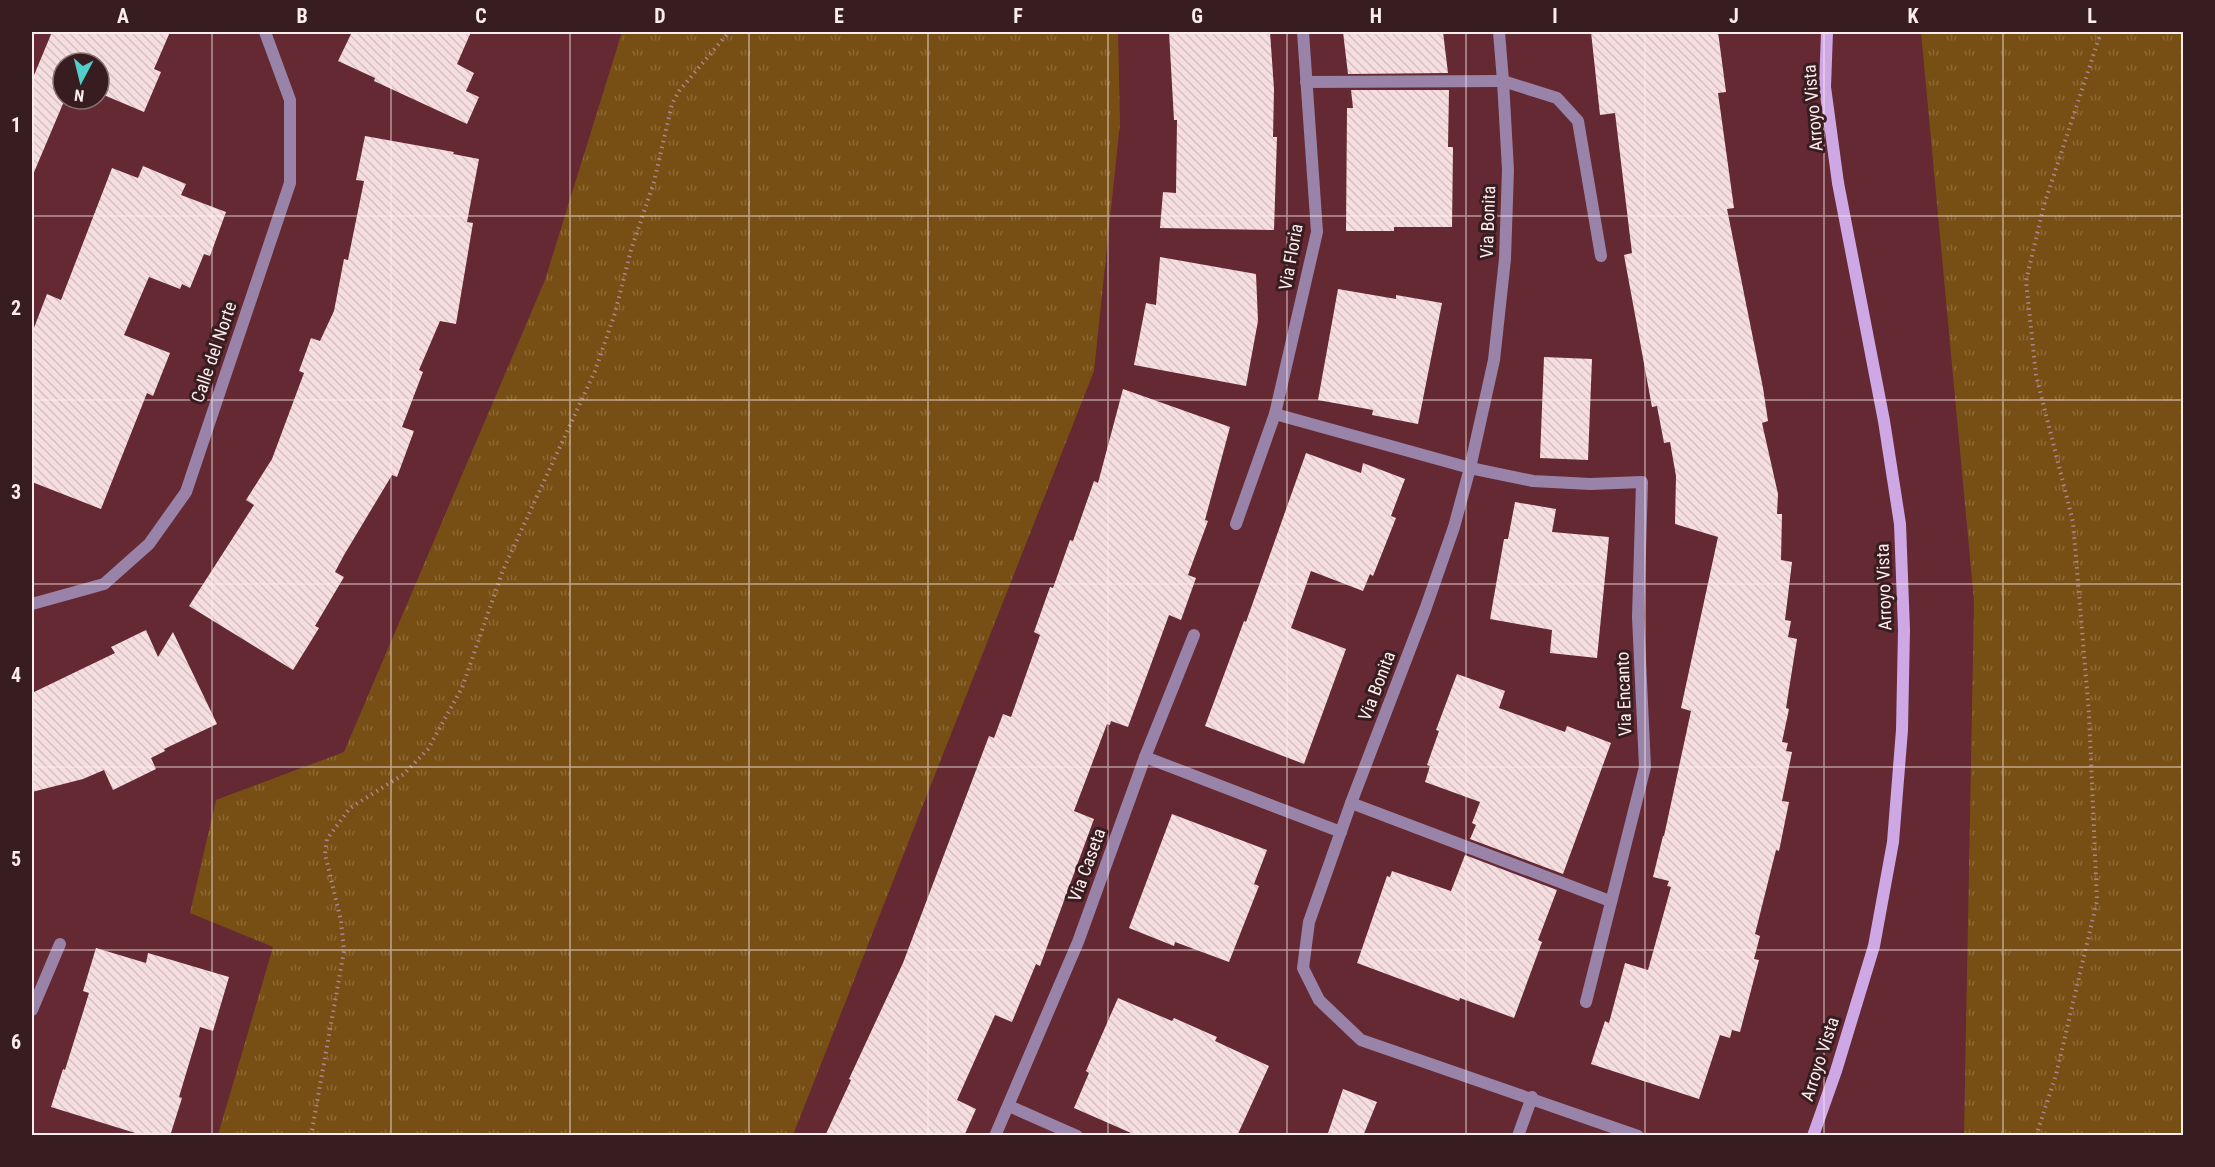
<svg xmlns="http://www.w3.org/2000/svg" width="2215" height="1167" font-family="'Roboto Condensed',sans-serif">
<defs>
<pattern id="grass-tufts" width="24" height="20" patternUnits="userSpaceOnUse" patternTransform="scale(1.5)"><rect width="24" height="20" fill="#774f14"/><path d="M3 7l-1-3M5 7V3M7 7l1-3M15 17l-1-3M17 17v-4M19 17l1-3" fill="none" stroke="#8b6836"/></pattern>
<pattern id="building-back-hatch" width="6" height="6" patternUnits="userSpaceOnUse" patternTransform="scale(1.5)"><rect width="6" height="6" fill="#f6dee0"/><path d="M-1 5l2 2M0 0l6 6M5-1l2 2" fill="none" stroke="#d4c0c1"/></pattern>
</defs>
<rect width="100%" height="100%" fill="#642933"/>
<g fill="url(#grass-tufts)">
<path d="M 622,32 L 1118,32 L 1120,123 L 1094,371 L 793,1135 L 218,1135 L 273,947 L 190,913 L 216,800 L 344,752 L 545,280 Z"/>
<path d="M 1921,32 L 2183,32 L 2183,1135 L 1964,1135 L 1974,601 Z"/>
</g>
<g fill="url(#building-back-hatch)">
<path d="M 52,32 L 170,32 L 154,69 L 161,72 L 144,112 L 99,93 L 99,63 L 63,63 L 63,99 L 65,99 L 32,177 L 32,80 Z"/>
<path d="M 352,32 L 471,32 L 457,64 L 474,73 L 466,91 L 479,97 L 467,124 L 374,81 L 375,78 L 338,61 Z"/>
<path d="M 1169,32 L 1270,32 L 1274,89 L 1273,137 L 1277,137 L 1274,230 L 1160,228 L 1163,192 L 1176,193 L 1177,120 L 1174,120 Z"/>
<path d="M 1343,32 L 1443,32 L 1448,73 L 1348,74 Z"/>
<path d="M 1591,32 L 1718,32 L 1726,92 L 1718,93 L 1734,208 L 1727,209 L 1763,388 L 1768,421 L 1762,423 L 1778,494 L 1777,514 L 1782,514 L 1781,560 L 1792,562 L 1785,620 L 1791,621 L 1788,637 L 1797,639 L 1786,708 L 1789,709 L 1782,742 L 1788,743 L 1786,751 L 1792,752 L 1782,801 L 1789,802 L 1779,851 L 1776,850 L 1755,934 L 1760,936 L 1754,959 L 1759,960 L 1740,1032 L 1732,1030 L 1730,1038 L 1720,1035 L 1699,1099 L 1591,1064 L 1605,1021 L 1609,1023 L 1625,963 L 1648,970 L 1671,887 L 1667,886 L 1669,881 L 1653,877 L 1663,836 L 1664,836 L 1691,711 L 1681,708 L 1718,537 L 1675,524 L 1676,476 L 1670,442 L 1664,443 L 1657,406 L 1652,407 L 1624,255 L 1632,253 L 1615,113 L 1600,115 Z"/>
<path d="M 1351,90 L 1449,90 L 1448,147 L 1453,147 L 1452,227 L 1394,227 L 1394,231 L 1346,231 L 1347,108 L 1353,108 Z"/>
<path d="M 365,136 L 454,152 L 453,154 L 479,159 L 467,222 L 473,223 L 456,324 L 440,321 L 419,370 L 423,372 L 402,427 L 414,431 L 397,477 L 392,475 L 344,555 L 335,572 L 344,577 L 315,626 L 319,628 L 293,670 L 189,606 L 254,505 L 246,500 L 272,459 L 304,373 L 299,371 L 311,338 L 320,341 L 334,311 L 344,259 L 348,260 L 364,181 L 356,180 Z"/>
<path d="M 143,166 L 186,184 L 181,195 L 226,212 L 210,256 L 204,254 L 190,288 L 182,284 L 180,289 L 149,277 L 124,335 L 170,353 L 153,396 L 147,393 L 101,509 L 32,482 L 32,333 L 47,294 L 61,300 L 112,168 L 138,178 Z"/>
<path d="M 1160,257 L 1256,274 L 1258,321 L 1246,386 L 1134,365 L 1146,303 L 1156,305 Z"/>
<path d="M 1338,289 L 1396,299 L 1396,295 L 1442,303 L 1418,424 L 1372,415 L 1373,410 L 1318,400 Z"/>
<path d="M 1544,357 L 1592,359 L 1588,460 L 1540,458 Z"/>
<path d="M 1123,389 L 1230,427 L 1205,520 L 1208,521 L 1188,575 L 1196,578 L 1181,620 L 1169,615 L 1128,727 L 1111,721 L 1110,725 L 1107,724 L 1074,811 L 1094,819 L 1040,966 L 1036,964 L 1012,1022 L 995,1015 L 957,1100 L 976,1109 L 964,1136 L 825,1136 L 851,1080 L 849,1079 L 903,963 L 989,736 L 994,738 L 1003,714 L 1011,717 L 1040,635 L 1034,632 L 1050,587 L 1053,588 L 1070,540 L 1073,541 L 1094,481 L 1098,483 Z"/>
<path d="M 1306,453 L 1361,473 L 1363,463 L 1405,479 L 1391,516 L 1396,518 L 1373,576 L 1370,574 L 1363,591 L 1311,571 L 1291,628 L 1346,649 L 1304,764 L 1205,726 L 1244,621 L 1246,622 Z"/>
<path d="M 1515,502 L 1556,509 L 1552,532 L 1609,537 L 1597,658 L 1550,653 L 1552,630 L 1490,619 L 1504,539 L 1508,539 Z"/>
<path d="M 146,630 L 158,657 L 173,632 L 217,724 L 164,749 L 165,751 L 151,758 L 156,769 L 113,790 L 104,770 L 83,779 L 32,792 L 32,693 L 115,653 L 111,647 Z"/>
<path d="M 1457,674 L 1505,691 L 1499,708 L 1565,732 L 1567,726 L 1611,743 L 1563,874 L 1470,839 L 1476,825 L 1472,823 L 1480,802 L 1425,782 L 1430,766 L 1427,765 L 1439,731 L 1436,730 Z"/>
<path d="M 1172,814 L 1267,850 L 1254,884 L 1259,886 L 1229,962 L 1175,942 L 1174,946 L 1129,928 Z"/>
<path d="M 1465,855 L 1557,890 L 1538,940 L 1542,942 L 1514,1018 L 1460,998 L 1459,1001 L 1357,963 L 1387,876 L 1390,877 L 1392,871 L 1451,891 Z"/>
<path d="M 96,948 L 146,963 L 148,953 L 229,977 L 213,1031 L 200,1027 L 179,1097 L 182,1098 L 170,1136 L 145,1136 L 51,1107 L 63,1069 L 65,1070 L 89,993 L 83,991 Z"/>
<path d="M 1118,998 L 1172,1021 L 1174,1018 L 1217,1037 L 1215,1041 L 1269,1066 L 1237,1136 L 1138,1136 L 1074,1108 L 1089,1073 L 1086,1071 Z"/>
<path d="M 1343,1089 L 1377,1102 L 1363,1136 L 1327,1136 Z"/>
</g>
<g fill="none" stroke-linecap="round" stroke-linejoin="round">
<g stroke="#ac868c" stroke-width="4" stroke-dasharray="1.5 4.5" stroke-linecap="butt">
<path d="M 311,1136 L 344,951 L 341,921 L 325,854 L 327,839 L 350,808 L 404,774 L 428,749 L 462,688 L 503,570 L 595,371 L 615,313 L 631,250 L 654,182 L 672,104 L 679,91 L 729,32"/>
<path d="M 2036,1136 L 2056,1075 L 2097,901 L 2089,714 L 2073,522 L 2036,375 L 2026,281 L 2044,205 L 2101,32"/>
</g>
<g stroke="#9a83a8" stroke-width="12">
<path d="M 1503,81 L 1557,98 L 1578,121 L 1601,256"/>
<path d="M 32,1010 L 60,944"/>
</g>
<g stroke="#9a83a8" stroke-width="12">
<path d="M 1499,32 L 1503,81 L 1508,170 L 1505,259 L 1494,360 L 1470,468 L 1454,527 L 1425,610 L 1351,803 L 1309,922 L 1303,968 L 1319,1000 L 1361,1040 L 1638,1136"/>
<path d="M 1306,82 L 1503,81"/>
<path d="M 1275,414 L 1470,468 L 1533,481 L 1590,484 L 1642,482 L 1638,617 L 1645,767 L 1586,1002"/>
<path d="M 1236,524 L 1275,414 L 1317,232 L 1303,32"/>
<path d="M 32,604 L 104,584 L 149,544 L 186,492 L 290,183 L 290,100 L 265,32"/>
<path d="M 1145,757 L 1341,832"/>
<path d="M 1351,803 L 1610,901"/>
<path d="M 1009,1106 L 1077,1136"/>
<path d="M 995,1136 L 1078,942 L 1145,757 L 1194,635"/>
<path d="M 1518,1136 L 1532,1097"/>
</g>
<path stroke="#cda8e4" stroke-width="12" d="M 1813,1136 L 1836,1071 L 1874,946 L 1893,842 L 1902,730 L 1904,630 L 1900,524 L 1884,421 L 1838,183 L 1825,87 L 1827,32"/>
</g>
<path fill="none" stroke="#fceced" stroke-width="1.5" stroke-opacity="0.55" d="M 212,32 L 212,1136M 391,32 L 391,1136M 570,32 L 570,1136M 749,32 L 749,1136M 928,32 L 928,1136M 1108,32 L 1108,1136M 1287,32 L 1287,1136M 1466,32 L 1466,1136M 1645,32 L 1645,1136M 1824,32 L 1824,1136M 2003,32 L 2003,1136M 32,216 L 2184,216M 32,400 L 2184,400M 32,584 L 2184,584M 32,767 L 2184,767M 32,950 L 2184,950"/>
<g text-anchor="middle" stroke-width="6" stroke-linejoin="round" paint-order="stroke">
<g font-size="18" fill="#fceced" stroke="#381d20">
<text transform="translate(1813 108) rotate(-95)" y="6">Arroyo Vista</text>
<text transform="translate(1488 222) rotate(-88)" y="6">Via Bonita</text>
<text transform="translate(1291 257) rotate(-80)" y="6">Via Floria</text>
<text transform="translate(214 352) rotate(-71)" y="6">Calle del Norte</text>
<text transform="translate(1884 587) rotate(-92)" y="6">Arroyo Vista</text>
<text transform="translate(1377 686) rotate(-69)" y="6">Via Bonita</text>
<text transform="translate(1624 694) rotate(-92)" y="6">Via Encanto</text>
<text transform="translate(1087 865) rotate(-70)" y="6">Via Caseta</text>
<text transform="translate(1820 1059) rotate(-72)" y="6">Arroyo Vista</text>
</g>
</g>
<rect width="2215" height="1167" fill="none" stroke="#381d20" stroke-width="66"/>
<g transform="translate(81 81) rotate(187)"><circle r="28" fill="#381d20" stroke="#867072" stroke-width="1.5"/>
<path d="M0-4.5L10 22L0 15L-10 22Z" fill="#53cdc9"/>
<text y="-9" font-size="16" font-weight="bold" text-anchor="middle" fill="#fceced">N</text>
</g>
<rect x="33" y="33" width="2149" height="1101" fill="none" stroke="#fceced" stroke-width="2"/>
<g font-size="20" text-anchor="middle" font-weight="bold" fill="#fceced">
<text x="123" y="23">A</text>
<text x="302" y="23">B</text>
<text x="481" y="23">C</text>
<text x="660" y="23">D</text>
<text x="839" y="23">E</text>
<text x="1018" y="23">F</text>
<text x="1197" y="23">G</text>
<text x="1376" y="23">H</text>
<text x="1555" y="23">I</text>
<text x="1734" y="23">J</text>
<text x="1913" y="23">K</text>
<text x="2092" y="23">L</text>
<text x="16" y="132">1</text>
<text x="16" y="315">2</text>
<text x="16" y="499">3</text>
<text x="16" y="682">4</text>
<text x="16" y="866">5</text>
<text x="16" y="1049">6</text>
</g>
</svg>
